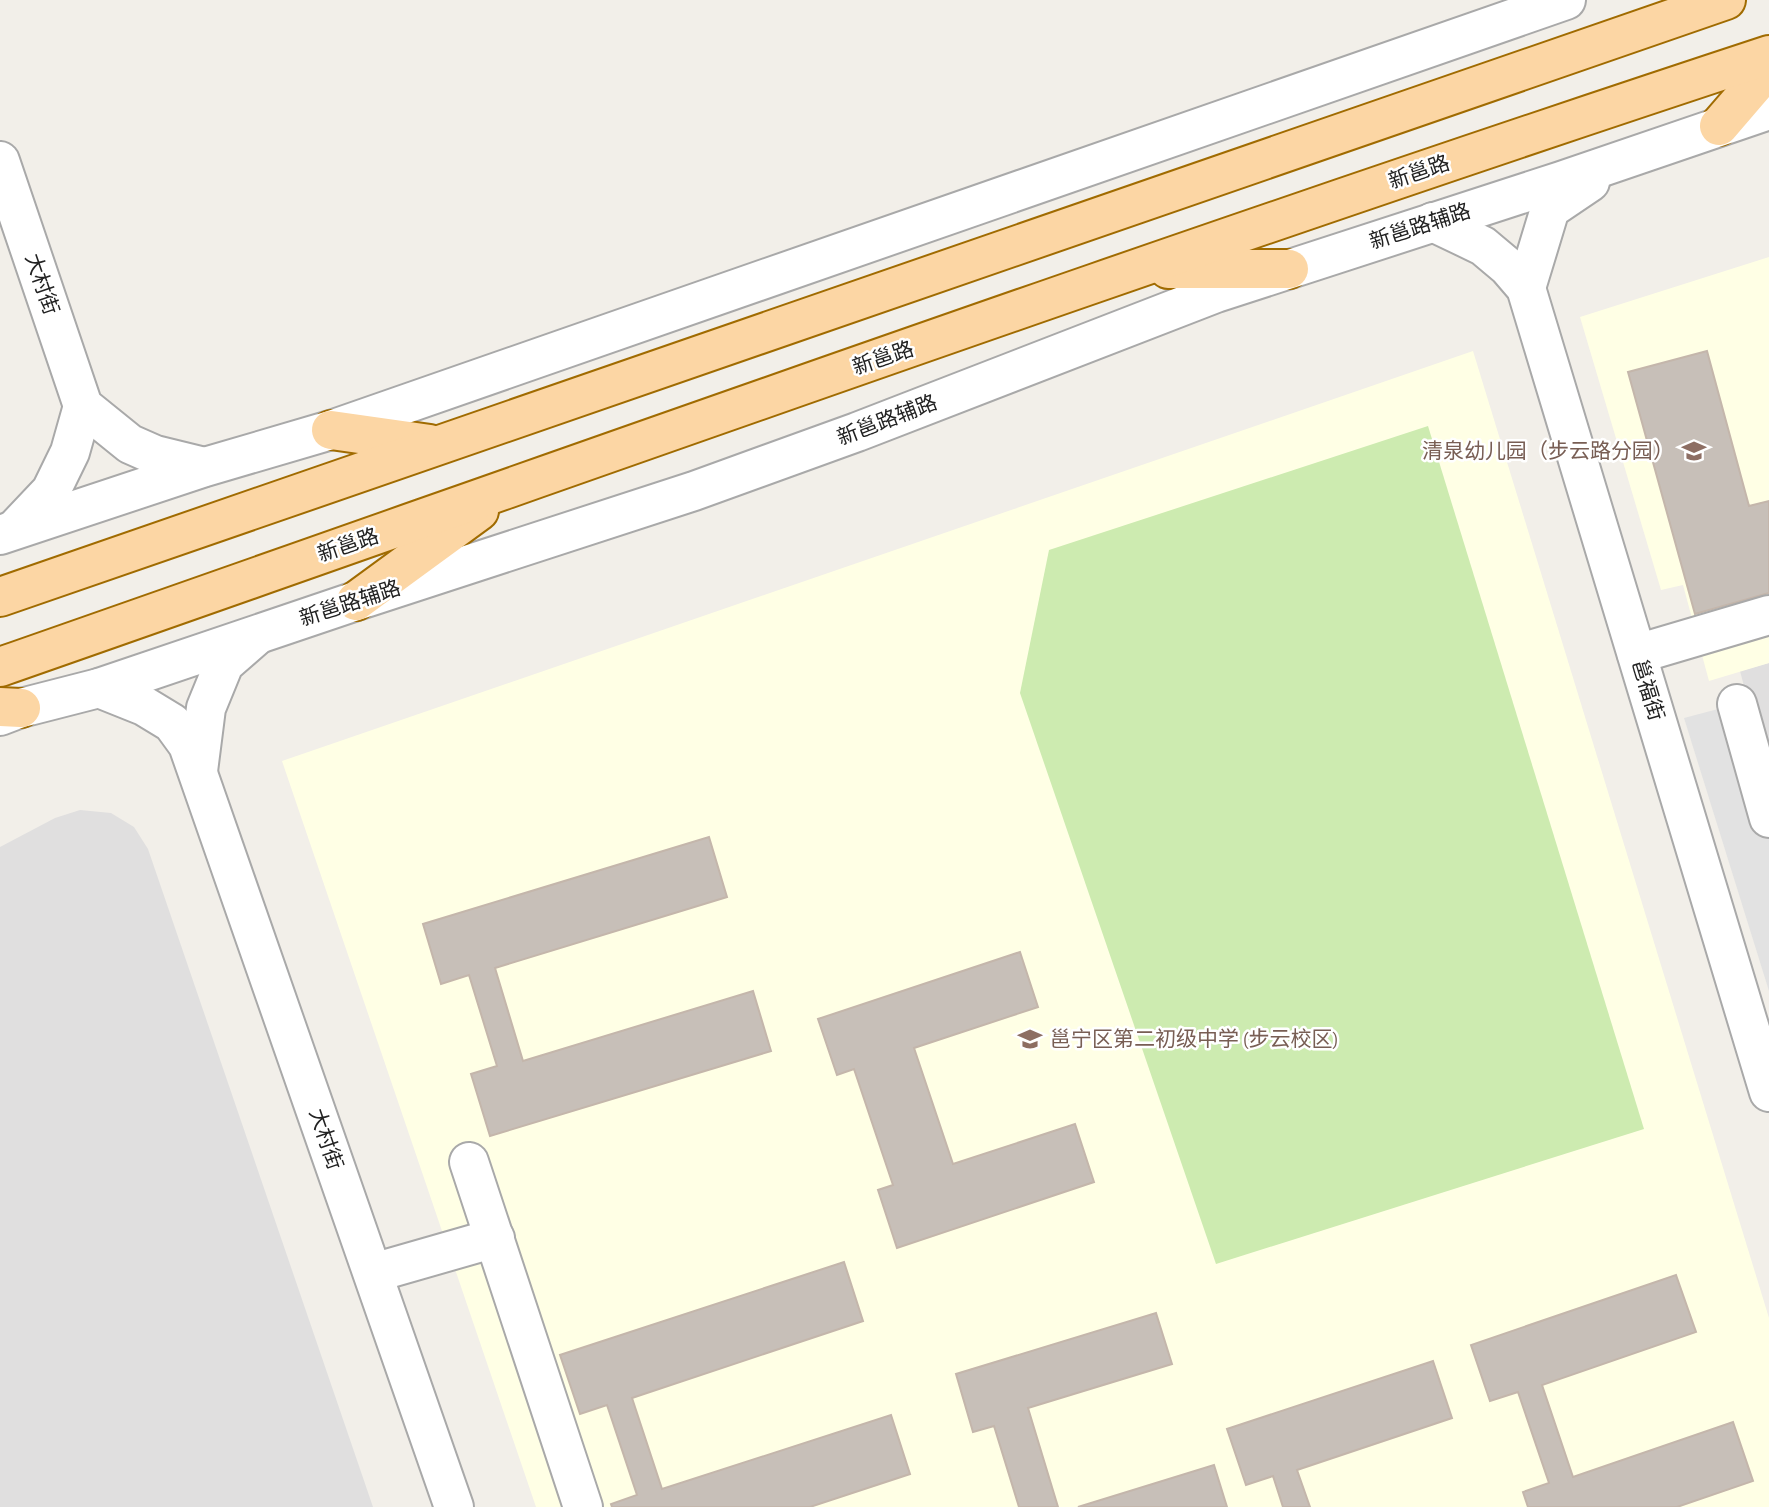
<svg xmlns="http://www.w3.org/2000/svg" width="1769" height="1507" font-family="'Alegreya Sans','Noto Sans SC',sans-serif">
<rect width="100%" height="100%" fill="#f2efe9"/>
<g fill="#e0dfdf">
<path d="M 1769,663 L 1769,780 L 1740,671 Z"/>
<path d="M 80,810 L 111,813 L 134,827 L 148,849 L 373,1507 L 0,1507 L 0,847 L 55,818 Z"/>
</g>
<g fill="#ffffe5">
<path d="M 1769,257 L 1769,663 L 1709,681 L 1683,585 L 1661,590 L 1580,317 Z"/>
<path d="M 1473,351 L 1769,1318 L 1769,1507 L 536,1507 L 282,761 Z"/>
</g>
<path fill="#cdebb0" d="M 1428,426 L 1644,1129 L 1216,1264 L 1020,693 L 1049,550 Z"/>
<path fill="#e2e2e2" d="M 1737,704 L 1769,818 L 1769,991 L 1684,718 Z"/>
<g fill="#c7bfb8" stroke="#c4b6ab" stroke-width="2">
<path d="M 1707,351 L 1749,506 L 1769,501 L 1769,593 L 1695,614 L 1628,372 Z"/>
<path d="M 709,837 L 727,897 L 495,968 L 523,1061 L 753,991 L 771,1051 L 490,1136 L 471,1074 L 497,1066 L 469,975 L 441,984 L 423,924 Z"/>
<path d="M 1020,952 L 1038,1007 L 914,1048 L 953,1164 L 1075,1124 L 1094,1182 L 897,1248 L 878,1190 L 893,1185 L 854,1069 L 837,1075 L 818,1019 Z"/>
<path d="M 844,1262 L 863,1321 L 632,1398 L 662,1489 L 891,1415 L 910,1474 L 810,1507 L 612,1507 L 611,1504 L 637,1495 L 607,1405 L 580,1414 L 560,1355 Z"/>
<path d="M 1676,1275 L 1696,1332 L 1542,1385 L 1573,1477 L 1733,1422 L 1753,1481 L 1677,1507 L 1528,1507 L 1523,1492 L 1549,1483 L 1518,1392 L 1490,1401 L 1471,1345 Z"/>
<path d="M 1156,1313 L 1172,1364 L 1028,1408 L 1058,1507 L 1019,1507 L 994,1426 L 973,1432 L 956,1374 Z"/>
<path d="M 1433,1361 L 1452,1418 L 1297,1470 L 1310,1507 L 1283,1507 L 1273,1476 L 1246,1485 L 1227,1429 Z"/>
<path d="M 1214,1465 L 1227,1507 L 1078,1507 Z"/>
</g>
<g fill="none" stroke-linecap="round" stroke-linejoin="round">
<g stroke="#a9a9a9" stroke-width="42">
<g id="minor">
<path d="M 0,161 L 83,406 L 130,444 L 155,455 L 204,467"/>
<path d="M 1433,222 L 1483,246 L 1508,267 L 1526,288 L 1769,1092"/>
<path d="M 1526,288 L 1550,209 L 1590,182"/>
<path d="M 16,528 L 51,491 L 70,452 L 83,406"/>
<path d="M 0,535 L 205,467 L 331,430 L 1566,0"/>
<path d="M 1637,654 L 1769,615"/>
<path d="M 99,688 L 144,706 L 172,723 L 188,745 L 454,1507"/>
<path d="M 1737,704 L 1769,818"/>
<path d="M 0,716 L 21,708 L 99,688 L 356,601 L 694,491 L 857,432 L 1216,293 L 1561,181 L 1769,110"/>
<path d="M 198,771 L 206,708 L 224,664 L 255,637"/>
<path d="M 469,1162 L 583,1507"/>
<path d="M 373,1273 L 495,1238"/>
</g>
</g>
<g stroke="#a06b00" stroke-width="42">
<g id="major">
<path d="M 1719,126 L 1769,68"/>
<path d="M 1168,269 L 1289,269"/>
<path d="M 331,430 L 430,444"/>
<path d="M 0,597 L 1726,0"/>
<path d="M 356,601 L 479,511"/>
<path d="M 0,667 C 589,461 1176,250 1769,55"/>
<path d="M 0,707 L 21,708"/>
</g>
</g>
<use href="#minor" stroke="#fff" stroke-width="38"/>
<use href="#major" stroke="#fcd6a4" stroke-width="38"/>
</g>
<defs>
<g id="school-bare" transform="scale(1.89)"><path d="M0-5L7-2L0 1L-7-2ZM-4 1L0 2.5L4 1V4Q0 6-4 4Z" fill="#8d6e63" stroke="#fff" stroke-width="2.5" paint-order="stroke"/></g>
</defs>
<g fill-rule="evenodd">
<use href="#school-bare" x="1694" y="451"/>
<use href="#school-bare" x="1030" y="1039"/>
</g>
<g text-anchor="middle" stroke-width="5" stroke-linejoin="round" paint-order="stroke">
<g font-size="21" fill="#222" stroke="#fff">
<text transform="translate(1419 172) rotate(-19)" y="7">新邕路</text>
<text transform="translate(1420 226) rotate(-18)" y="7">新邕路辅路</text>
<text transform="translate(42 284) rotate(71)" y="7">大村街</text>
<text transform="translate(883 358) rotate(-19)" y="7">新邕路</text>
<text transform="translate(887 420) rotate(-21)" y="7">新邕路辅路</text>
<text transform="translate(348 545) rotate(-19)" y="7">新邕路</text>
<text transform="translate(350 603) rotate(-18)" y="7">新邕路辅路</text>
<text transform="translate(1648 690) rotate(73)" y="7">邕福街</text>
<text transform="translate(326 1139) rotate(71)" y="7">大村街</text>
</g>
<g font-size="21" fill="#785e54" stroke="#fff" text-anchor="end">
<text x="1674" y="458">清泉幼儿园（步云路分园）</text>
<text x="1050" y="1046" text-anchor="start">邕宁区第二初级中学 (步云校区)</text>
</g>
</g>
</svg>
